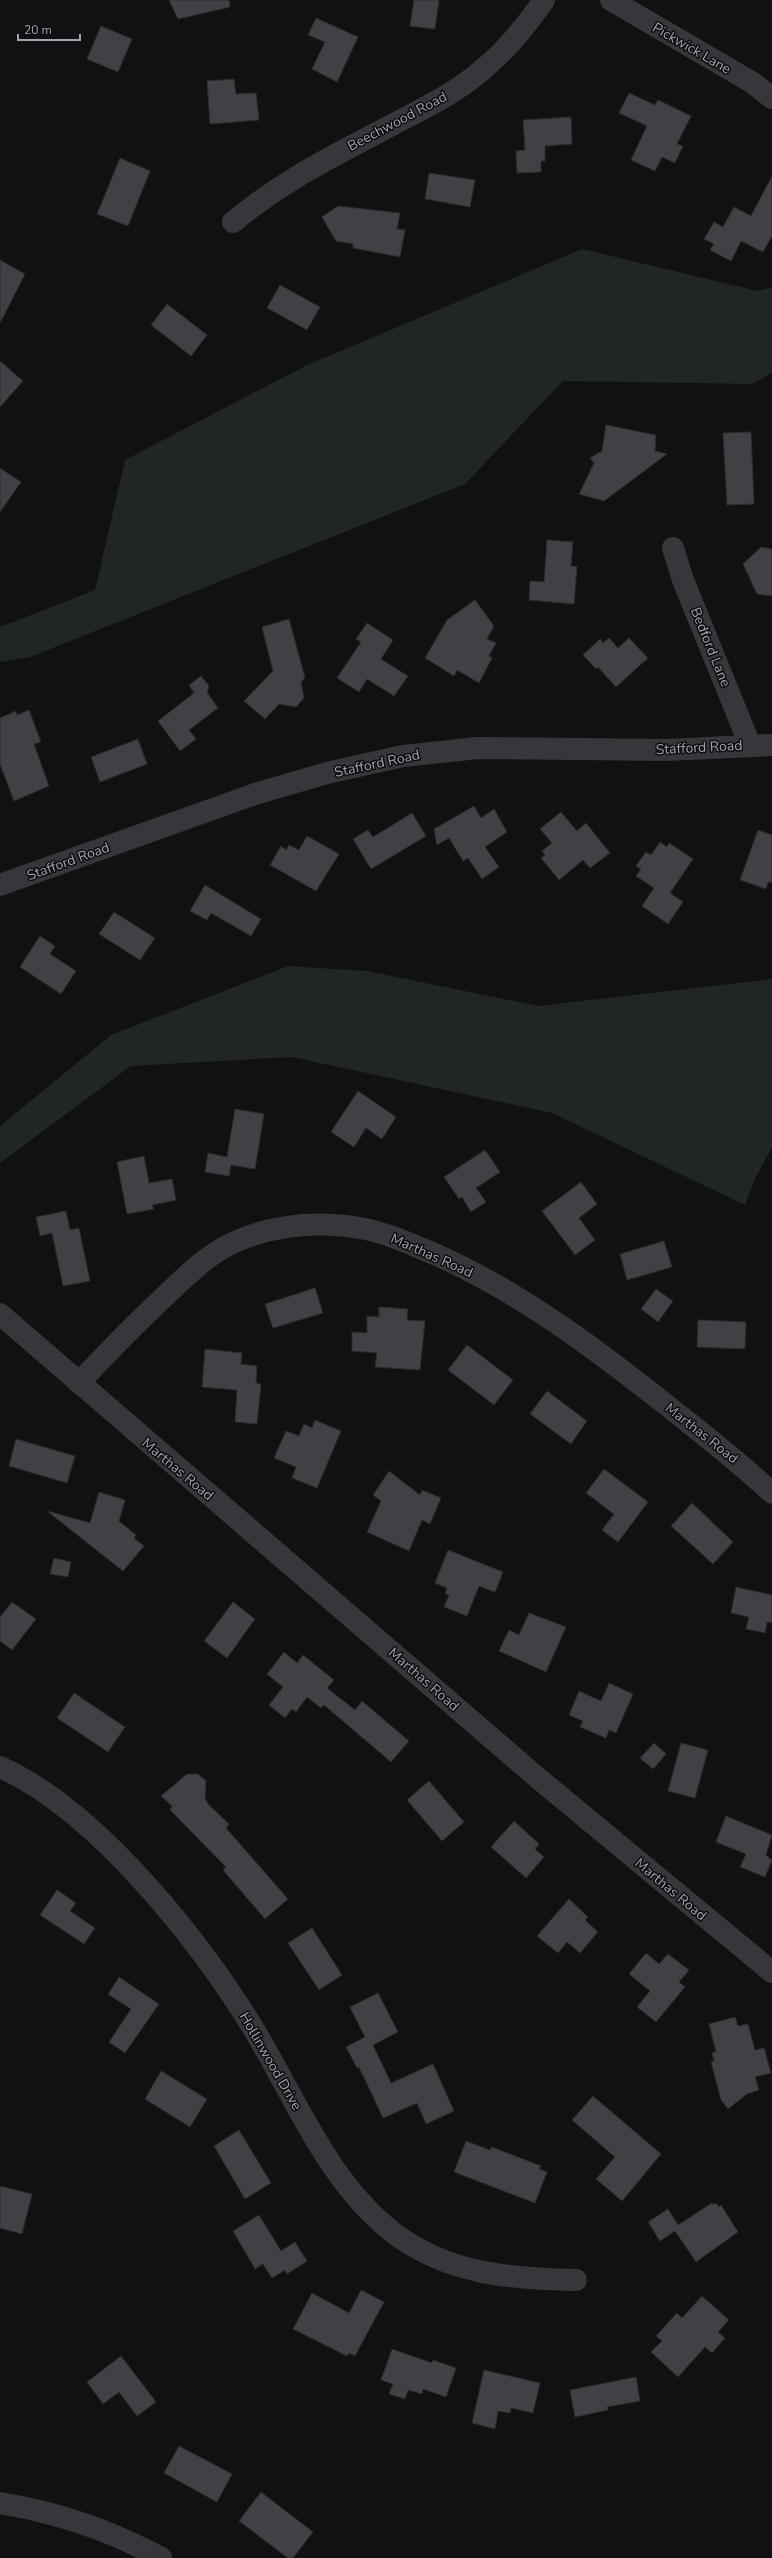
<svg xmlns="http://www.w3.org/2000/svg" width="772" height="2558" font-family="'Nunito Sans',sans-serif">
<rect width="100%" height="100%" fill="#111012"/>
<g fill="#1f2623">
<path d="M 582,249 L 758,291 L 772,287 L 772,373 L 752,384 L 563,381 L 465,484 L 30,657 L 0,662 L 0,627 L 95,590 L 125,460 L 305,366 Z"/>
<path d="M 288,966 L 367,971 L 538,1006 L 772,979 L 772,1147 L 754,1181 L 745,1205 L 552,1113 L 292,1057 L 131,1066 L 0,1163 L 0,1126 L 111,1035 Z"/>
</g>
<g fill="#404045" stroke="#2c2b2e">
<path d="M 169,0 L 229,0 L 230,7 L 178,19 Z"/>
<path d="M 414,0 L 439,0 L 435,29 L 410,26 Z"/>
<path d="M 316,18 L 358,37 L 337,82 L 312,69 L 325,42 L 308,35 Z"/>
<path d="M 101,26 L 132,39 L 118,72 L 87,59 Z"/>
<path d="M 234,79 L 236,94 L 256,93 L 259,120 L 210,124 L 207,81 Z"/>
<path d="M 629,93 L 655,105 L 658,100 L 691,116 L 677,144 L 683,146 L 675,163 L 662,157 L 655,171 L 631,160 L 647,126 L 619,113 Z"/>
<path d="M 571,117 L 572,144 L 545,146 L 545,161 L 541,161 L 541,172 L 517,173 L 516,151 L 525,150 L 523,120 Z"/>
<path d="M 120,158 L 150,171 L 128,226 L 97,214 Z"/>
<path d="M 429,173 L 475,180 L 470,207 L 425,199 Z"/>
<path d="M 772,176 L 772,236 L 763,252 L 741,241 L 731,261 L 710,250 L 714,244 L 704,239 L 714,222 L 723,227 L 734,207 L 751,216 Z"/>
<path d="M 338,206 L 400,213 L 397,229 L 405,230 L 400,257 L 353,248 L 353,244 L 336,241 L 322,217 Z"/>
<path d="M 0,260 L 25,274 L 0,323 Z"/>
<path d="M 280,285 L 320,307 L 307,330 L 267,308 Z"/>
<path d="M 167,304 L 207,335 L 191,356 L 151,325 Z"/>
<path d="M 0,361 L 23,381 L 0,407 Z"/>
<path d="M 606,425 L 656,435 L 655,451 L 667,454 L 604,501 L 579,494 L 594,463 L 590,458 L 602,451 Z"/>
<path d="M 751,432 L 754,504 L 727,505 L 723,433 Z"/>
<path d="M 0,468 L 21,482 L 0,512 Z"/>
<path d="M 547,540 L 573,542 L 571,566 L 577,567 L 574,604 L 529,600 L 530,581 L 544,582 Z"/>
<path d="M 761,547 L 772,549 L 772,596 L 757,594 L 743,564 Z"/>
<path d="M 475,600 L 494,626 L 487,639 L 496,643 L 489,656 L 492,658 L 479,683 L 457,670 L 454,676 L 425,658 L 447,620 Z"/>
<path d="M 289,619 L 305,678 L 301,682 L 304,698 L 296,707 L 279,704 L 265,719 L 244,701 L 273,671 L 262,627 Z"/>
<path d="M 367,623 L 393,640 L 381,659 L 408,676 L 394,696 L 367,679 L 359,692 L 337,678 L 361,642 L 356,639 Z"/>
<path d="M 609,638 L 618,648 L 629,638 L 648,658 L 616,687 L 598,667 L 596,669 L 583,655 L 600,639 L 603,643 Z"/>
<path d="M 201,676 L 209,686 L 207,692 L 218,708 L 189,730 L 196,739 L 180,751 L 158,721 L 194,693 L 189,685 Z"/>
<path d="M 29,710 L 41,742 L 34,744 L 49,786 L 14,801 L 0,764 L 0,718 L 16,711 L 17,715 Z"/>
<path d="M 138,739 L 147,764 L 100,782 L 91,757 Z"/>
<path d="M 474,806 L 481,818 L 494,809 L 507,832 L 485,847 L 499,867 L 482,879 L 468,858 L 463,861 L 449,838 L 437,845 L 434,829 Z"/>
<path d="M 561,812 L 577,831 L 586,823 L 610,853 L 590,868 L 583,860 L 559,880 L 541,858 L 545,855 L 542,851 L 552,843 L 540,829 Z"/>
<path d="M 412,813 L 426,836 L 371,869 L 353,839 L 368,830 L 373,837 Z"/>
<path d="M 758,830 L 772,835 L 772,883 L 768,882 L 766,889 L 740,880 Z"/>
<path d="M 307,836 L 339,854 L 316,891 L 270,865 L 281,846 L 286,850 L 289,845 L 299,850 Z"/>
<path d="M 660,842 L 667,847 L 669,843 L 693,859 L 670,893 L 683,902 L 668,924 L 642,906 L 654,888 L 636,876 L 641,869 L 636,866 L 646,852 L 651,855 Z"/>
<path d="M 205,885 L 261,919 L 251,936 L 211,913 L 207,920 L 190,911 Z"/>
<path d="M 114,912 L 155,938 L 140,960 L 99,934 Z"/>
<path d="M 40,936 L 55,946 L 50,954 L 76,971 L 61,994 L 20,967 Z"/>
<path d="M 358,1091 L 396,1117 L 382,1139 L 366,1128 L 354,1147 L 331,1132 Z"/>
<path d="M 235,1109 L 264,1114 L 255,1169 L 231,1165 L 229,1176 L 205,1172 L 208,1153 L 227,1157 Z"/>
<path d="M 485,1150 L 500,1172 L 476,1188 L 486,1202 L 471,1212 L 462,1197 L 459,1199 L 444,1177 Z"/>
<path d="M 144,1156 L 149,1183 L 172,1179 L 176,1200 L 152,1205 L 154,1209 L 127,1214 L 117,1162 Z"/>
<path d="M 581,1182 L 597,1204 L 579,1218 L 595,1240 L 575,1255 L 542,1211 Z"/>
<path d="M 66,1211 L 70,1230 L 79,1228 L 90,1281 L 63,1286 L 52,1233 L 40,1236 L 36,1217 Z"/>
<path d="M 664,1241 L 672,1267 L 627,1280 L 620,1254 Z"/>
<path d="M 315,1288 L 323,1313 L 273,1328 L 265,1304 Z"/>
<path d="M 656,1289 L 673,1301 L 658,1322 L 641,1309 Z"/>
<path d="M 379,1307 L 408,1309 L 407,1320 L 425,1321 L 420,1370 L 375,1367 L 377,1353 L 352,1351 L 352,1332 L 367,1333 L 367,1316 L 379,1317 Z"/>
<path d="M 698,1320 L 746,1322 L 745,1349 L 697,1347 Z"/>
<path d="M 467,1345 L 513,1380 L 494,1405 L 448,1370 Z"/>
<path d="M 205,1349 L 242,1353 L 241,1364 L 257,1366 L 256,1383 L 261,1384 L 257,1424 L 235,1422 L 237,1390 L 202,1387 Z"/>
<path d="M 547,1391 L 587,1421 L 571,1444 L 530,1414 Z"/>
<path d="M 315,1420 L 341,1431 L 317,1488 L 292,1478 L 296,1467 L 274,1458 L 286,1431 L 299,1436 L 304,1424 L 312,1428 Z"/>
<path d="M 16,1439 L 75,1456 L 67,1483 L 9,1466 Z"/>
<path d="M 604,1469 L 648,1502 L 618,1542 L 602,1530 L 614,1514 L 586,1493 Z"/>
<path d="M 389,1471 L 420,1495 L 422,1490 L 441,1498 L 430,1524 L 422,1520 L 409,1551 L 367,1532 L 381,1501 L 373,1495 Z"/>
<path d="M 99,1492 L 125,1500 L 119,1521 L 136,1535 L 134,1538 L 144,1546 L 123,1571 L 47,1511 L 90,1523 Z"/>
<path d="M 692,1503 L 733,1542 L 713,1564 L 671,1526 Z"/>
<path d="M 448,1550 L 503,1572 L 495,1592 L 479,1586 L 467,1616 L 444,1607 L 449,1595 L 445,1594 L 447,1588 L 435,1583 Z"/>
<path d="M 54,1558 L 71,1562 L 68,1577 L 50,1574 Z"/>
<path d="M 736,1587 L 772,1595 L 772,1623 L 767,1622 L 765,1633 L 746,1629 L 749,1617 L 731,1613 Z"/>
<path d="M 12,1602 L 36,1619 L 12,1650 L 0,1641 L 0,1617 Z"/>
<path d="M 233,1602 L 255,1619 L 227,1658 L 204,1641 Z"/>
<path d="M 529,1613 L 566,1627 L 546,1672 L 499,1651 L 509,1630 L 519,1635 Z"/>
<path d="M 284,1652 L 297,1663 L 303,1655 L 334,1680 L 327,1688 L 355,1710 L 362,1701 L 409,1741 L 391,1762 L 324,1705 L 321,1708 L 307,1697 L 296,1712 L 292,1709 L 285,1718 L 269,1705 L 283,1687 L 267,1674 Z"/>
<path d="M 609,1683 L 633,1694 L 616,1733 L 609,1730 L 606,1738 L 580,1727 L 583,1721 L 569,1715 L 579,1691 L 601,1701 Z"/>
<path d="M 74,1693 L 125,1727 L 108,1752 L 57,1718 Z"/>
<path d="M 654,1743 L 666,1754 L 653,1769 L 640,1758 Z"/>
<path d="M 681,1743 L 708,1750 L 695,1798 L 668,1791 Z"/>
<path d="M 187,1774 L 198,1774 L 206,1781 L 205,1799 L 209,1805 L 229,1824 L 226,1828 L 288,1899 L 265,1919 L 223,1870 L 226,1867 L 170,1810 L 172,1806 L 161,1796 Z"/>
<path d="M 429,1781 L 464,1822 L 442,1841 L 407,1800 Z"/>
<path d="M 726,1816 L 772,1835 L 766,1855 L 772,1860 L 765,1877 L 740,1867 L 746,1854 L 716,1842 Z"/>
<path d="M 514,1821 L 539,1844 L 535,1849 L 544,1857 L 526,1878 L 491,1847 Z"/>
<path d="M 57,1890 L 76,1903 L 70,1911 L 95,1928 L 84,1944 L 40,1915 Z"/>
<path d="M 569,1899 L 588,1917 L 585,1920 L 598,1932 L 580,1953 L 567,1942 L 558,1953 L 537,1936 Z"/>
<path d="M 312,1928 L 342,1975 L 319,1990 L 288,1943 Z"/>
<path d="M 646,1953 L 659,1964 L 668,1954 L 689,1970 L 679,1982 L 685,1987 L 656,2022 L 637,2007 L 650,1991 L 629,1974 Z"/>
<path d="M 119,1977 L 159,2004 L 125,2053 L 109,2042 L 131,2009 L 108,1994 Z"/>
<path d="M 378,1993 L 398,2032 L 373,2045 L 391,2083 L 433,2064 L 454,2111 L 426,2124 L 417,2103 L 383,2118 L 359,2067 L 357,2068 L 346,2047 L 365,2037 L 350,2007 Z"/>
<path d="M 735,2017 L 738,2026 L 748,2024 L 755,2050 L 764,2048 L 771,2073 L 755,2077 L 759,2090 L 747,2094 L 728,2109 L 721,2100 L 711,2062 L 714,2061 L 712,2053 L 716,2052 L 709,2024 Z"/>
<path d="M 161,2071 L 207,2099 L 190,2127 L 145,2099 Z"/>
<path d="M 593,2096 L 661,2154 L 622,2201 L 596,2179 L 615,2157 L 572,2120 Z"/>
<path d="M 239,2130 L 271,2183 L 245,2199 L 214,2146 Z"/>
<path d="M 466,2141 L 490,2150 L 492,2147 L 541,2166 L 539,2169 L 547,2172 L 535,2203 L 454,2172 Z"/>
<path d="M 0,2186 L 32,2194 L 22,2234 L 0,2228 Z"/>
<path d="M 712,2203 L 713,2205 L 716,2203 L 719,2207 L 721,2205 L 738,2232 L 696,2262 L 675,2231 L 660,2241 L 648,2222 L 668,2209 L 678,2225 Z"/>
<path d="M 259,2215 L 281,2251 L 295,2242 L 307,2261 L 287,2274 L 285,2270 L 272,2278 L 263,2264 L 255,2269 L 233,2231 Z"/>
<path d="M 361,2290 L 384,2302 L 355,2356 L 349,2353 L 347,2356 L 293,2329 L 312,2293 L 349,2313 Z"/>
<path d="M 702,2296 L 729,2320 L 718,2332 L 725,2338 L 712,2353 L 705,2347 L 678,2377 L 651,2352 L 662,2341 L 656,2336 L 677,2313 L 682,2318 Z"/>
<path d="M 392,2349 L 432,2363 L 433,2360 L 456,2368 L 446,2397 L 423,2389 L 422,2394 L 408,2390 L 405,2399 L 389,2394 L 393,2384 L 381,2380 Z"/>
<path d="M 121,2356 L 156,2402 L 137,2416 L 119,2392 L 103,2404 L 87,2382 Z"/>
<path d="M 484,2370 L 540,2383 L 533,2413 L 511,2408 L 510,2413 L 498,2411 L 495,2429 L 472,2423 Z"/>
<path d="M 636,2377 L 640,2401 L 607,2407 L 608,2410 L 575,2417 L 570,2390 Z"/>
<path d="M 179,2446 L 232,2474 L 217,2502 L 164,2473 Z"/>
<path d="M 261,2492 L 313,2532 L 293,2558 L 288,2558 L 239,2521 Z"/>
</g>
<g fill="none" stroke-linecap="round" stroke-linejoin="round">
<g stroke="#37373b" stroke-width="22">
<path d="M 611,0 L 753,83 L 772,98"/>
<path d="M 233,222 C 285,179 335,155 394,124 C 424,108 456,93 482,70 C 507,50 526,26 544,0"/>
<path d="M 673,548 L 683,580 L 750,745"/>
<path d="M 0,885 L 255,794 L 327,773 L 403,756 L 478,748 L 666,750 L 772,745"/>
<path d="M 0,1314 L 539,1779 L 772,1972"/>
<path d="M 79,1383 C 106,1354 133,1326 162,1299 C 185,1277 207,1254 237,1241 C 277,1224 318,1221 360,1228 C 388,1233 413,1245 439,1256 C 523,1294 597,1350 669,1407 C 704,1435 739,1462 772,1493"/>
<path d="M 0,1767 C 99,1811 210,1952 263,2045 C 301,2111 333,2187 395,2234 C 449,2274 511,2279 576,2280"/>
<path d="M 0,2503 C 57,2512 110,2530 161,2558"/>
</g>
</g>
<g text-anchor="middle" stroke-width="3" stroke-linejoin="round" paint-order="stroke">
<g font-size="14" fill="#a3a3b2" stroke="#0c0c0d">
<text transform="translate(692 48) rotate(30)" y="5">Pickwick Lane</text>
<text transform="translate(397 121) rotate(-28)" y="5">Beechwood Road</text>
<text transform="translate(711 647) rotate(68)" y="5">Bedford Lane</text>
<text transform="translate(699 747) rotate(-3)" y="5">Stafford Road</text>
<text transform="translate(377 763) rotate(-12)" y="5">Stafford Road</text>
<text transform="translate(68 861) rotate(-20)" y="5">Stafford Road</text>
<text transform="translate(432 1255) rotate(24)" y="5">Marthas Road</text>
<text transform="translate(702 1433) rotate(38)" y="5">Marthas Road</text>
<text transform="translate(178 1469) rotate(40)" y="5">Marthas Road</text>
<text transform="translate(424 1679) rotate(41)" y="5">Marthas Road</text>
<text transform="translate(671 1889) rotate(40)" y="5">Marthas Road</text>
<text transform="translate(271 2061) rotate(60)" y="5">Hollinwood Drive</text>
</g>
</g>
<path d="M18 34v6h62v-6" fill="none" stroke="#a3a3b2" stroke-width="2"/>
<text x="24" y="34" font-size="12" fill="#a3a3b2" stroke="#0c0c0d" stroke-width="3" paint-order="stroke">20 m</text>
</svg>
